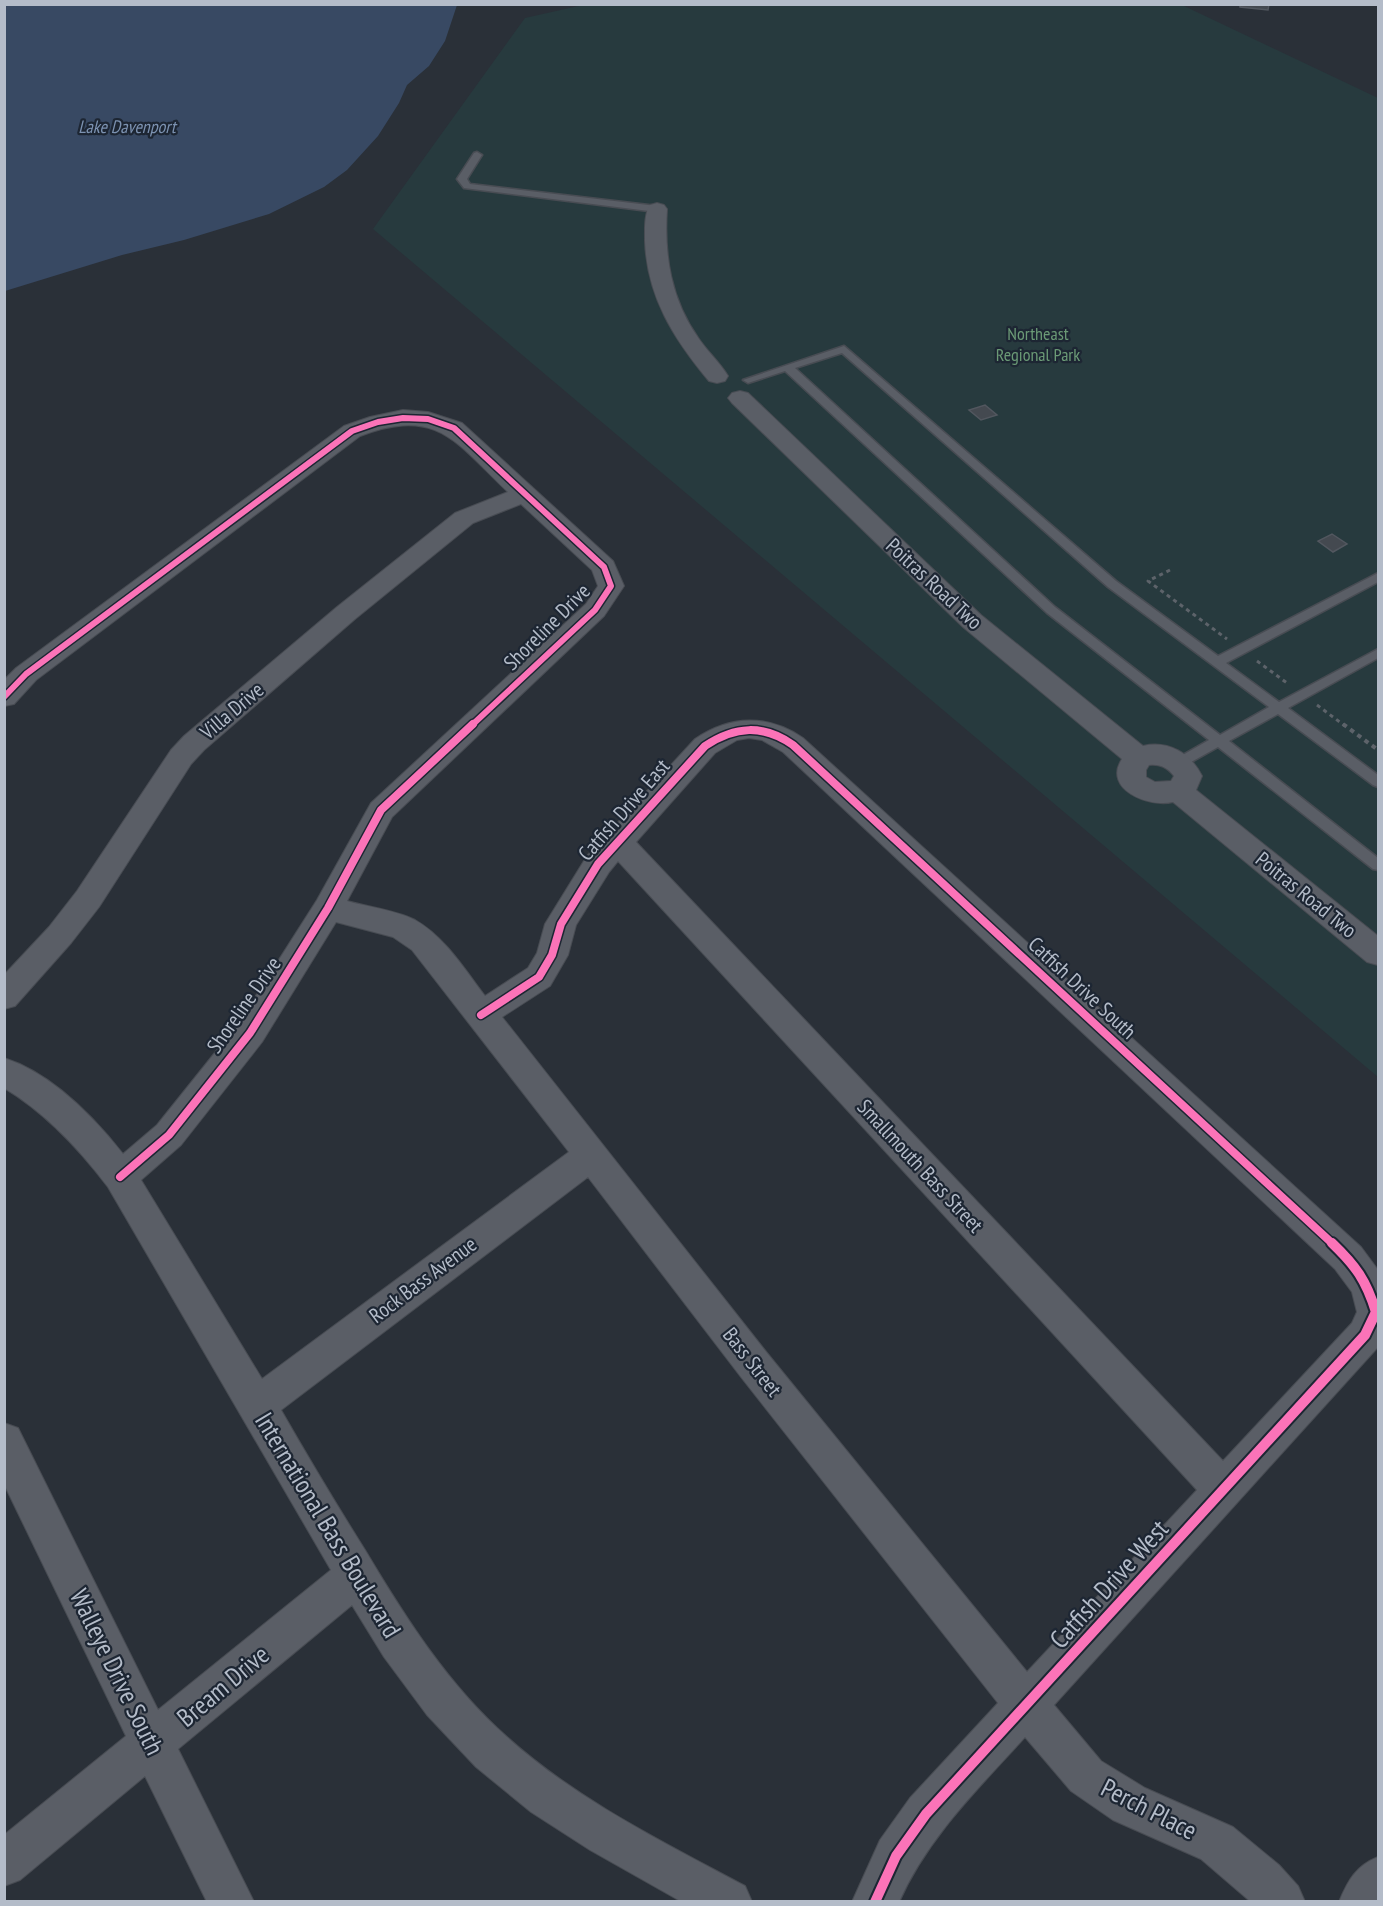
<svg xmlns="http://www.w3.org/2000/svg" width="1383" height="1906" font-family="'PT Sans Narrow',sans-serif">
<rect width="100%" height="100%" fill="#2a3038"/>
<path fill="#273a3e" d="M 583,5 L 1182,5 L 1378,98 L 1378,1077 L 373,229 L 525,18 Z"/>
<path fill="#384963" d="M 5,4 L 457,4 L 457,5 L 445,41 L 429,66 L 407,85 L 399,103 L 378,136 L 347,170 L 324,187 L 269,214 L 184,240 L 122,255 L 5,291 Z"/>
<g fill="#444950" stroke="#52575f" stroke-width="1.5">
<path d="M 1240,4 L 1269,4 L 1268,10 L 1240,7 Z"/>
<path d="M 985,405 L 997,415 L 981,420 L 969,410 Z"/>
<path d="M 1332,534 L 1347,544 L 1333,552 L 1318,541 Z"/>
</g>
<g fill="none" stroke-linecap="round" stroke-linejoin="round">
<g stroke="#484c53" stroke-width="3">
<g id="service">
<path d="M 477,152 L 482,155 L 467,179 L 470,184 L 657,206 L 662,209 L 657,212 L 464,188 L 457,179 L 474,153 Z"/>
<path d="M 844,346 L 1116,581 L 1218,656 L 1378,573 L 1378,582 L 1226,663 L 1279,702 L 1378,649 L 1378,658 L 1288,708 L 1378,775 L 1378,787 L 1373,785 L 1278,714 L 1229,741 L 1378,858 L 1378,870 L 1373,869 L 1218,747 L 1184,766 L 1174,766 L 1172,763 L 1174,760 L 1209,740 L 1047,613 L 785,371 L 748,383 L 743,380 ZM 842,353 L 1108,587 L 1269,707 L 1220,735 L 1055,607 L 795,368 Z"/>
</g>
</g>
<g stroke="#484c53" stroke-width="2">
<g id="minor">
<path d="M 657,203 L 664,205 L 667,209 C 664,256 671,300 699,339 C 708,352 720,363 728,376 L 725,381 L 717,383 L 709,381 C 674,339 647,297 645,241 C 645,230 644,214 650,205 Z"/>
<path d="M 740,391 L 748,393 L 981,615 L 1143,746 C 1169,740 1191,754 1202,776 L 1196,790 L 1378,936 L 1378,965 L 1367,962 L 1173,802 C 1149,808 1102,789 1122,759 L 963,627 L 732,403 L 728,398 L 732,393 ZM 1149,765 C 1160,764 1167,767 1174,776 L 1171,781 L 1155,782 L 1146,777 L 1146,770 Z"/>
<path d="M 403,410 L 428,412 L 462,423 L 613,561 L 624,586 L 604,616 L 392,817 L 347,901 C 368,907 396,910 415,920 C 445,937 465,970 485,996 L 528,968 L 537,953 L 545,924 L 587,856 L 695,739 C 730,715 768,714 803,738 L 1361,1247 L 1378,1270 L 1378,1347 L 1054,1705 L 1101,1761 L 1145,1788 L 1233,1827 L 1279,1865 L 1298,1886 L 1305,1902 L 1251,1902 L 1201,1859 L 1113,1820 L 1071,1791 L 1025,1737 C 978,1789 928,1837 899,1902 L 852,1902 L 880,1840 L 910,1798 L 998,1703 L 741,1377 L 588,1177 L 281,1410 C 308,1457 336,1504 365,1550 C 405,1617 448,1685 507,1737 C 577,1800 663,1842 745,1886 L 752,1902 L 682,1902 L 590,1850 L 531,1812 L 476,1767 L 427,1715 L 384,1657 L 352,1605 L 178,1749 L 254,1902 L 207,1902 L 145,1776 L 20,1880 L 4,1886 L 4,1835 L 126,1736 L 4,1484 L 4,1423 L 18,1428 L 158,1710 L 331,1570 L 108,1187 C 79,1149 46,1113 4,1088 L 4,1058 C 51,1073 93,1116 123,1154 L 157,1125 L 238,1024 L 317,900 L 371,803 L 586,604 L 598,586 L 592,570 L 521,504 L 473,523 L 355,619 L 204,750 L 191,764 L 99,907 L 71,943 L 15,1006 L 4,1009 L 4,975 L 49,927 L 77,891 L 171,750 L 184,736 L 337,607 L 455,513 L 508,492 C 456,443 438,406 360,436 L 36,680 L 14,704 L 4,706 L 4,680 L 16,668 L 344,426 L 370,417 ZM 749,738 L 762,740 L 783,752 L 1335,1269 L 1352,1292 L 1357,1312 L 1352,1323 L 1223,1461 L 636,842 L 715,753 L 737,740 ZM 618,861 L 1197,1490 L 1027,1672 L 767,1353 L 502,1017 L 550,986 L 568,955 L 576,925 L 609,872 ZM 336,922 L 393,937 L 412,950 L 569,1152 L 262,1379 L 141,1180 L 181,1145 L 262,1042 Z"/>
<path d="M 1378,1857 L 1378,1902 L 1339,1902 C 1348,1880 1356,1866 1378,1857 Z"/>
</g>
</g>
<g stroke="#5d636a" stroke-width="3" stroke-dasharray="4 4" stroke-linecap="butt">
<path d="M 1170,570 L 1148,581 L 1227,639"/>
<path d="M 1257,661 L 1287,683"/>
<path d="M 1317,705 L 1345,726"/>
</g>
<path stroke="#5d636a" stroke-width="4" stroke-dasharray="4.5 4.5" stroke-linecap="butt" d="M 1343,724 L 1378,750"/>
<use href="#service" fill="#5a5e66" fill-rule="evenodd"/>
<use href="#minor" fill="#5a5e66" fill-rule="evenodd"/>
<g stroke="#1d2633" stroke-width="9">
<path id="cycleway-far2" d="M 4,697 L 26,674 L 352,431 L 378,422 L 403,418 L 428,419 L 454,428 L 604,567 L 611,586 L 595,610 L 471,726"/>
</g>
<g stroke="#1d2633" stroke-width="11">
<g id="cycleway-far1">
<path d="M 481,1015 L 539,977 L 552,955 L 561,924 L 598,864 L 705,746 C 735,726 763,724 793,745 L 1334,1245"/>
<path d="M 120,1177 L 169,1135 L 250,1033 L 328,908 L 381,810 L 473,724"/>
</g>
</g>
<g stroke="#1d2633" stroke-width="14">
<path id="cycleway" d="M 875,1902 L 896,1856 L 926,1814 L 1365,1335 L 1376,1312 C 1366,1280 1356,1266 1332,1243"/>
</g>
<use href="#cycleway-far2" stroke="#fb73b8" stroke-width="6"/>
<use href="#cycleway-far1" stroke="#fb73b8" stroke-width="8"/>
<use href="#cycleway" stroke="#fb73b8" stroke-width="10"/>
</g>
<g text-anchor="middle" stroke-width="4.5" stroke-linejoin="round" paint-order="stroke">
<g font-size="18" font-style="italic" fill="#7c92b1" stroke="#1d2633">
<text x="127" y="133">Lake Davenport</text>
</g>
<g font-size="18" fill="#6b9a76" stroke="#1d2633">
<text x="1038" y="340">Northeast<tspan x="1038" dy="21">Regional Park</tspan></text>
</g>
<g font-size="21" fill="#b4bcc9" stroke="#1d2633">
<text transform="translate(934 584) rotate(43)" y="7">Poitras Road Two</text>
<text transform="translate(547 627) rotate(-45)" y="7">Shoreline Drive</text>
<text transform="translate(232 711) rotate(-40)" y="7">Villa Drive</text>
<text transform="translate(624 810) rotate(-49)" y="7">Catfish Drive East</text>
<text transform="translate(1306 895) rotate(39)" y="7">Poitras Road Two</text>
<text transform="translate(1082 988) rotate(43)" y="7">Catfish Drive South</text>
<text transform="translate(244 1005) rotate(-55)" y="7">Shoreline Drive</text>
<text transform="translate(920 1166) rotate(47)" y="7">Smallmouth Bass Street</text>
<text transform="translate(423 1280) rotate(-37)" y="7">Rock Bass Avenue</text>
<text transform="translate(752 1362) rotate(52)" y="7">Bass Street</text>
</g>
<g font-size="26" fill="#b4bcc9" stroke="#1d2633">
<text transform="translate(328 1525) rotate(59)" y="9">International Bass Boulevard</text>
<text transform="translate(1109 1584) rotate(-48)" y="9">Catfish Drive West</text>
<text transform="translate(117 1672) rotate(64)" y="9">Walleye Drive South</text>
<text transform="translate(223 1686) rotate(-40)" y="9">Bream Drive</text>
<text transform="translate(1149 1809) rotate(27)" y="9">Perch Place</text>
</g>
</g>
<rect width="1383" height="1906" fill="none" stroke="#b4bcc9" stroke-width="12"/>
</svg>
